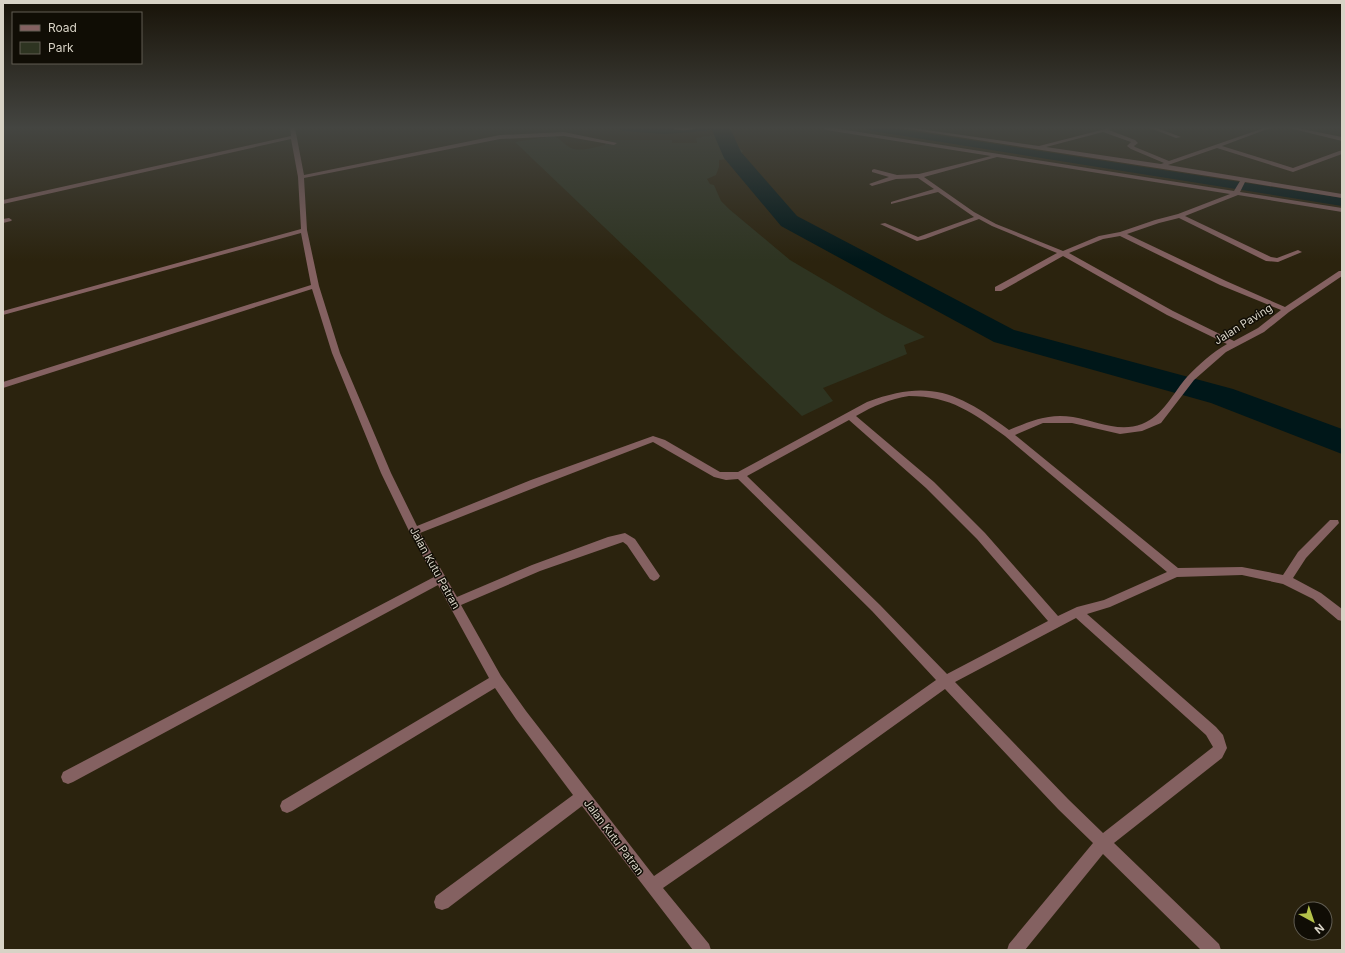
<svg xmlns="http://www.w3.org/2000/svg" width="1345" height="953" font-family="Inter,sans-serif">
<rect width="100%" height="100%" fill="#2b230e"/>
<path fill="#2e3421" d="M 720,134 L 733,138 L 736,146 L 743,151 L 738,158 L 719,160 L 719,167 L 716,175 L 707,179 L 710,184 L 714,185 L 721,201 L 729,209 L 790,260 L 885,316 L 925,337 L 904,345 L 907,354 L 823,388 L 833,401 L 802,416 L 515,142 L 553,136 C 560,138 564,144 569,147 C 579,153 595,147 605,145 L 607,141 L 611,140 L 672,140 L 672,143 L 697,143 L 696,138 Z"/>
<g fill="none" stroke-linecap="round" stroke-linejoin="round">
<g fill="#001719" fill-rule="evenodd">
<path d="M 617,128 L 712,128 L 706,131 L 665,134 L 623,131 Z"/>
<path d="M 866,128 L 892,128 L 1342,198 L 1342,206 L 872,131 Z"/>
</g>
<path fill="#001719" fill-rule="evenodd" d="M 711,128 L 730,128 L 741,152 L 797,216 L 1014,330 L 1233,389 L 1342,429 L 1342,454 L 1211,403 L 994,342 L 781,226 L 724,158 Z"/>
<g fill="#846161" fill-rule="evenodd">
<path d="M 290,128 L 295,128 L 304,175 L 500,135 L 564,132 L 617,143 L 614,145 L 564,136 L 500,139 L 304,178 L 307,230 L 319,286 L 340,353 L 391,473 L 417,526 L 531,480 L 653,436 L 665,440 L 720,472 L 738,472 L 867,402 C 930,379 957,392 1009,430 C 1031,421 1048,413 1073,417 C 1096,421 1119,433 1142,424 C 1163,416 1173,393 1187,377 C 1198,365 1213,352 1227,344 L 1167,315 L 1063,256 L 1001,291 L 995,291 L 995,287 L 1057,253 L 992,226 L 979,219 L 925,239 L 917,241 L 880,224 L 885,223 L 918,237 L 974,217 L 938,192 L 891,204 L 891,202 L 934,189 L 918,178 L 896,179 L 872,186 L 869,184 L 889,177 L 872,172 L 872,170 L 874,169 L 897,175 L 919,174 L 991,156 L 826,130 L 824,128 L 834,128 L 1234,191 L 1240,181 L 901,128 L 913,128 L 1039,146 L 1109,128 L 1111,129 L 1109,130 L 1135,140 L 1138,143 L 1134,146 L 1135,147 L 1169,161 L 1264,128 L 1270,128 L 1222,146 L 1293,168 L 1342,150 L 1342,154 L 1293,172 L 1217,148 L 1168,165 L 1342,194 L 1342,198 L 1245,182 L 1240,192 L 1342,208 L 1342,212 L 1238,195 L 1185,216 L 1271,257 L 1277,258 L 1298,250 L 1302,252 L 1278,262 L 1266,261 L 1179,218 L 1159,223 L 1127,234 L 1226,281 L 1285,307 L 1339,271 L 1342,271 L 1342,276 L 1289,312 L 1264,332 L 1226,352 L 1194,380 L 1161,423 L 1142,431 L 1120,434 L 1072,423 L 1043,423 L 1015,435 L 1178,568 L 1242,567 L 1283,575 L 1298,552 L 1330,520 L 1338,520 L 1339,523 L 1306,558 L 1293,578 L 1321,593 L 1342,609 L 1342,621 L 1338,620 L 1313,599 L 1283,584 L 1242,575 L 1177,577 L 1110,607 L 1087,614 L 1216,727 L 1223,735 L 1227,748 L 1222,758 L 1114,843 L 1219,944 L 1221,950 L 1201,950 L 1103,854 L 1025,950 L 1007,950 L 1009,944 L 1093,843 L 1058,809 L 945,689 L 810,786 L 663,888 L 709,944 L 711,950 L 693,950 L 582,806 L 448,908 L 442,910 L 436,908 L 434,902 L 436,896 L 573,795 L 516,719 L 495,688 L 292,811 L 287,813 L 282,811 L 280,806 L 282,801 L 489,678 L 438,585 L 73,782 L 68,784 L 63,782 L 61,777 L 63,772 L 434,577 L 409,531 L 381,473 L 332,353 L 312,289 L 3,388 L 3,382 L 311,285 L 301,233 L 3,315 L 3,311 L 301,229 L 298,177 L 291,139 L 3,204 L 3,200 L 291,136 ZM 1103,132 L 1131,142 L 1127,146 L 1131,149 L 1164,163 L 1161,164 L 1046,147 ZM 997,157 L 1230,194 L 1178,214 L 1155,220 L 1120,232 L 1099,236 L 1063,251 L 996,224 L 974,212 L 924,177 ZM 1120,236 L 1220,285 L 1281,310 L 1258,328 L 1234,341 L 1173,311 L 1069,253 L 1103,239 ZM 909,396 C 951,396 973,413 1005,436 L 1167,572 L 1104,600 L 1077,607 L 1058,616 L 985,533 L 934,482 L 856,416 C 873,406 890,399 909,396 ZM 849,420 L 926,488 L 977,539 L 1048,621 L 947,674 L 880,605 L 747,476 ZM 653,442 L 714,477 L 726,480 L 738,479 L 872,611 L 936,680 L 800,776 L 654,876 L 526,711 L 501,676 L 461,605 L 540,571 L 623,542 L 627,545 L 650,579 L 654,581 L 658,579 L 660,576 L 658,573 L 635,539 L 625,533 L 608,537 L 532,565 L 457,597 L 420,533 L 539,486 ZM 1076,618 L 1206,735 L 1213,747 L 1103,833 L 1068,799 L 955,682 Z"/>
<path d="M 672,128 L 695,128 C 690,131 677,131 672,128 Z"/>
<path d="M 1150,128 L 1157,128 L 1181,137 L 1176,138 Z"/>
<path d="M 1289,128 L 1298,128 L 1342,137 L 1342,141 Z"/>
<path d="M 9,218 L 12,220 L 11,221 L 3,223 L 3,219 Z"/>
</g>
</g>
<linearGradient id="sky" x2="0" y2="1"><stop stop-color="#181308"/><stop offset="0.49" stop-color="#444541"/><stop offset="1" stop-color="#444541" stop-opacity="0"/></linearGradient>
<rect width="1345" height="261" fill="url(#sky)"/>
<g text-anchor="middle" stroke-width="3" stroke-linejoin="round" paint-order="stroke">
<g font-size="11" fill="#d8d3c6" stroke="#100d05">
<text transform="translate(1243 324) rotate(-32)" y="4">Jalan Paving</text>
<text transform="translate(435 568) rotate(61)" y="4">Jalan Kutu Patran</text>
<text transform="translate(614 837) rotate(53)" y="4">Jalan Kutu Patran</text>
</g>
</g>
<rect width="1345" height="953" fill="none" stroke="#d8d3c6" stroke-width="8"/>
<rect x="12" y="12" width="130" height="52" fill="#100d05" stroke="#605c52"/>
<rect x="20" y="25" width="20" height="6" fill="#846161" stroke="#605c52"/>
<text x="48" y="32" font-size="12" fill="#d8d3c6">Road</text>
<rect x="20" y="42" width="20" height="12" fill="#2e3421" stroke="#605c52"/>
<text x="48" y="52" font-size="12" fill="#d8d3c6">Park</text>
<g transform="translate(1313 921) rotate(140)"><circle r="19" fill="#100d05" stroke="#605c52"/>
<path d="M0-3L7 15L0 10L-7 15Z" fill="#b4c24a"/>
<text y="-6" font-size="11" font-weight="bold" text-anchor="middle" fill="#d8d3c6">N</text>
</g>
</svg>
